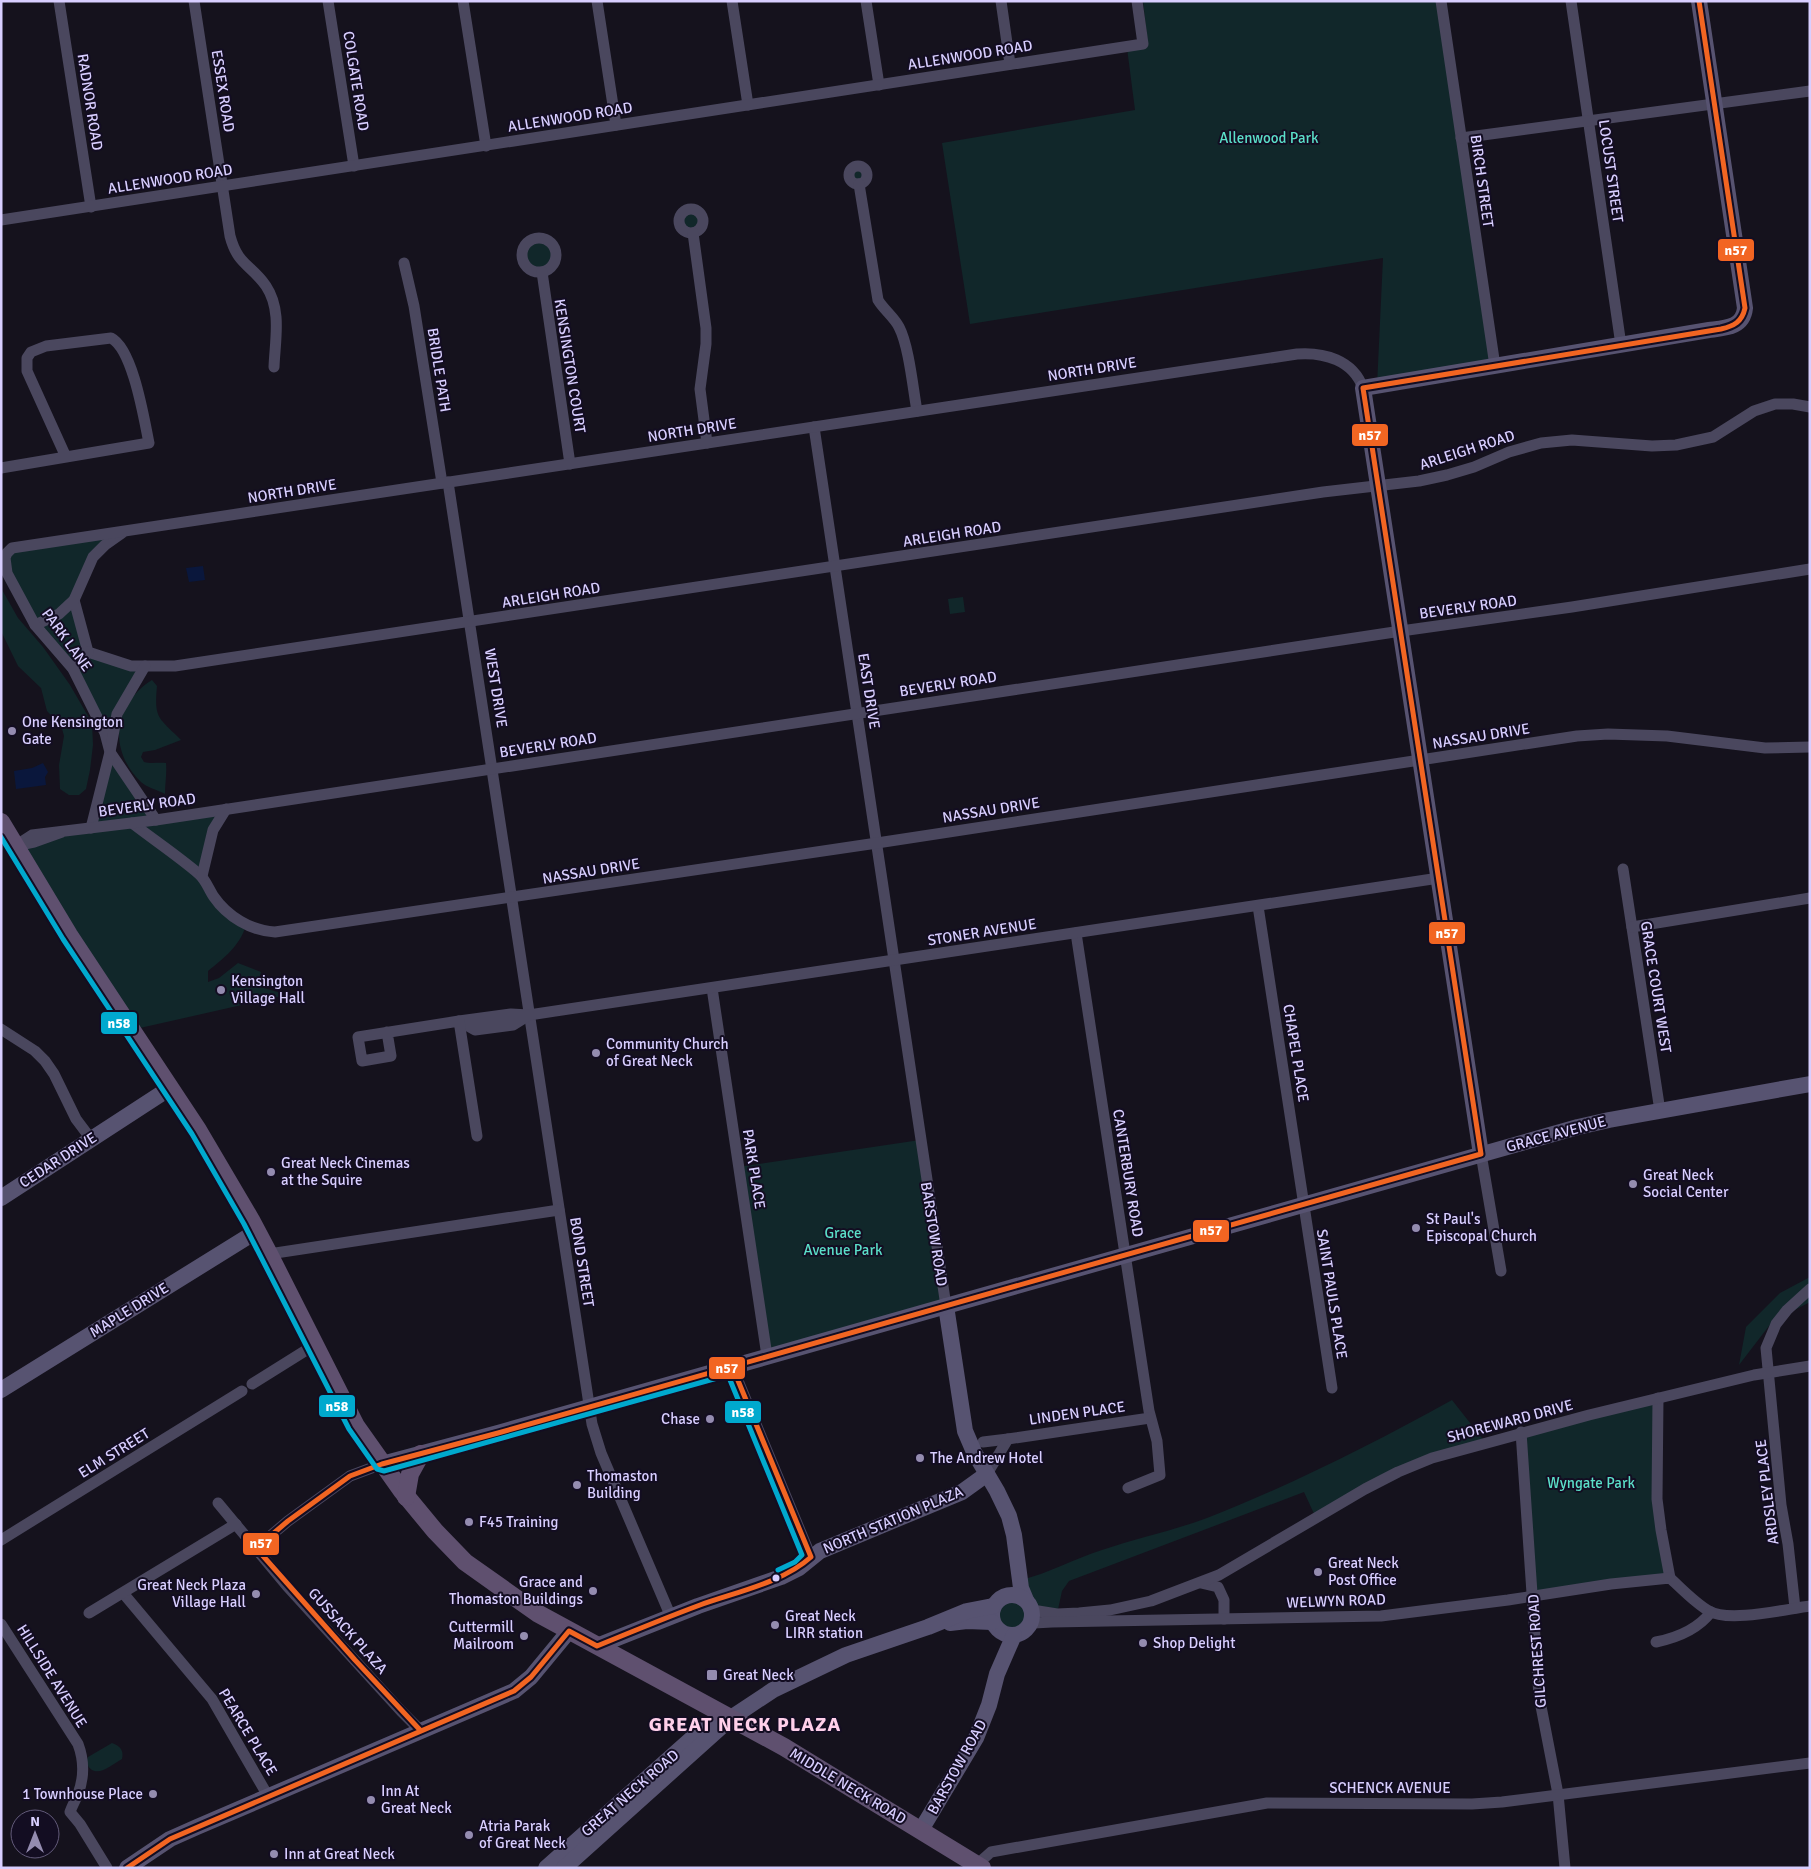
<svg xmlns="http://www.w3.org/2000/svg" width="1811" height="1869" font-family="Signika,sans-serif">
<rect width="100%" height="100%" fill="#15121d"/>
<g fill="#11272a">
<path d="M 1143,1 L 1440,1 L 1495,366 L 1377,386 L 1383,258 L 970,324 L 942,143 L 1135,110 L 1127,48 L 1148,45 Z"/>
<circle cx="858" cy="175" r="9"/>
<circle cx="691" cy="221" r="12"/>
<circle cx="539" cy="255" r="17"/>
<path d="M 126,531 L 105,545 L 74,600 L 88,651 L 145,666 L 117,714 L 110,752 L 156,820 L 226,809 L 213,830 L 206,885 L 246,925 C 240,946 224,958 208,971 L 208,982 L 219,978 L 238,963 L 261,972 L 257,986 L 281,993 L 282,996 L 131,1030 L 15,846 L 91,828 L 110,752 L 92,705 L 35,625 L 5,558 L 7,553 Z"/>
<path d="M 1,588 L 18,618 L 43,647 L 70,685 L 92,723 L 93,745 L 90,770 L 86,789 L 79,795 L 69,795 L 60,789 L 59,765 L 64,736 L 61,725 L 47,711 L 41,688 L 18,666 L 1,631 Z"/>
<path d="M 963,597 L 965,612 L 950,614 L 948,599 Z"/>
<path d="M 152,680 L 157,686 C 154,719 158,717 181,740 L 155,750 L 143,752 L 141,757 L 144,762 C 152,764 158,762 166,763 C 167,774 165,783 165,794 C 158,790 146,787 141,782 C 107,749 114,704 152,680 Z"/>
<path d="M 920,1140 L 946,1306 L 767,1356 L 738,1167 Z"/>
<path d="M 1810,1277 L 1810,1302 L 1772,1322 L 1739,1365 L 1746,1327 L 1780,1293 Z"/>
<path d="M 1658,1398 L 1657,1500 L 1670,1578 L 1533,1596 L 1521,1432 Z"/>
<path d="M 1452,1400 L 1485,1442 L 1453,1451 L 1316,1518 L 1304,1492 L 1069,1581 L 1062,1591 L 1057,1614 L 1032,1610 C 1033,1619 1030,1629 1021,1633 C 988,1650 979,1584 1020,1596 L 1021,1580 C 1049,1573 1074,1559 1102,1550 C 1137,1538 1172,1531 1207,1518 C 1291,1485 1373,1444 1452,1400 Z"/>
<path d="M 112,1743 C 120,1746 124,1750 122,1759 C 110,1766 94,1781 86,1762 L 88,1757 Z"/>
</g>
<g fill="#0a173c">
<path d="M 203,566 L 205,580 L 189,582 L 186,568 Z"/>
<path d="M 43,763 L 48,772 L 45,777 L 46,785 L 16,789 L 14,771 L 32,768 Z"/>
</g>
<g fill="none" stroke-linecap="round" stroke-linejoin="round">
<g stroke="#4a475e" stroke-width="11">
<path d="M 59,1 L 91,207"/>
<path d="M 194,1 L 230,236 C 238,266 251,264 266,286 C 282,310 275,340 274,367"/>
<path d="M 328,1 L 354,166"/>
<path d="M 463,1 L 486,146"/>
<path d="M 597,1 L 616,125"/>
<path d="M 732,1 L 748,105"/>
<path d="M 866,1 L 879,85"/>
<path d="M 1001,1 L 1010,64"/>
<path d="M 1441,1 L 1495,366"/>
<path d="M 1571,1 L 1621,345"/>
<path d="M 1461,138 L 1810,91"/>
<circle cx="858" cy="175" r="9"/>
<path d="M 859,184 L 878,300 C 884,310 894,317 899,327 C 909,346 913,389 917,411"/>
<circle cx="691" cy="221" r="12"/>
<path d="M 1,220 L 1143,44 L 1137,1"/>
<path d="M 693,233 L 706,328 L 706,344 L 700,389 L 707,443"/>
<circle cx="539" cy="255" r="17"/>
<path d="M 404,263 L 414,306 L 442,483"/>
<path d="M 542,272 L 570,464"/>
<path d="M 814,427 L 946,1306"/>
<path d="M 1,468 L 149,443 C 144,419 133,349 111,338 L 46,346 L 31,352 L 27,358 L 27,371 L 66,457"/>
<path d="M 448,482 L 592,1424 L 601,1453 L 671,1617"/>
<path d="M 74,600 L 88,652 L 131,666 L 175,666 L 1323,492 L 1419,481 L 1447,475 L 1474,467 L 1509,452 L 1541,443 L 1572,440 L 1652,446 L 1676,445 L 1713,437 L 1754,411 L 1775,404 L 1793,404 L 1810,407"/>
<path d="M 35,625 L 59,614 L 74,600 L 93,557 L 105,545 L 122,533"/>
<path d="M 73,669 L 88,652"/>
<path d="M 156,820 L 110,752 L 105,733 L 73,669 L 35,625 L 7,573 L 5,558 L 7,553 L 12,548 L 1297,354 C 1324,352 1353,360 1363,388"/>
<path d="M 132,823 C 154,840 178,856 199,874 C 206,880 209,890 214,897 C 227,916 251,931 275,932 L 877,843 L 1577,736 L 1608,734 L 1667,736 L 1765,748 L 1810,747"/>
<path d="M 91,828 L 110,752 L 117,714 L 145,666"/>
<path d="M 62,832 L 34,842 L 15,846 L 32,835 L 156,820 L 1401,631 L 1572,607 L 1810,569"/>
<path d="M 1623,869 L 1660,1111"/>
<path d="M 202,876 L 213,830 L 226,809"/>
<path d="M 1258,906 L 1332,1388"/>
<path d="M 1632,927 L 1810,898"/>
<path d="M 1076,933 L 1149,1411 L 1157,1441 L 1160,1475 L 1128,1488"/>
<path d="M 712,988 L 767,1356"/>
<path d="M 529,1015 L 513,1025 L 475,1030 L 459,1021 L 511,1014 L 529,1015 L 1439,878"/>
<path d="M 1,1029 L 35,1051 L 45,1061 L 54,1074 L 76,1119 L 91,1139"/>
<path d="M 387,1032 L 391,1056 L 362,1061 L 358,1037 L 459,1021 L 477,1136"/>
<path d="M 1481,1154 L 1501,1271"/>
<path d="M 269,1254 L 559,1210"/>
<path d="M 732,1366 L 811,1557"/>
<path d="M 252,1384 L 316,1344"/>
<path d="M 1658,1398 L 1657,1499 L 1661,1530 L 1670,1578"/>
<path d="M 1521,1432 L 1539,1696 L 1558,1794 L 1565,1868"/>
<path d="M 983,1442 L 1008,1439"/>
<path d="M 987,1474 L 1008,1439 L 1150,1418"/>
<path d="M 218,1503 L 287,1586 L 401,1711 L 420,1730"/>
<path d="M 1,1540 L 242,1391"/>
<path d="M 256,1548 L 288,1521 L 350,1476 L 382,1464"/>
<path d="M 1201,1583 L 1218,1587 L 1224,1600 L 1224,1619"/>
<path d="M 123,1593 L 212,1699 L 268,1796"/>
<path d="M 1795,1608 L 1788,1544 L 1781,1505 L 1766,1348 L 1776,1324 L 1787,1310 L 1810,1289"/>
<path d="M 1032,1610 L 1057,1614 L 1079,1613 L 1110,1610 L 1151,1601 L 1219,1575 L 1365,1489 L 1398,1472 L 1432,1458 L 1589,1415 L 1754,1375 L 1810,1366"/>
<path d="M 89,1613 L 236,1524"/>
<path d="M 1,1624 L 78,1744 C 84,1760 84,1778 78,1794 C 75,1801 72,1806 70,1812 L 80,1824 L 107,1868"/>
<path d="M 1029,1626 L 1034,1623 L 1052,1622 L 1381,1616 L 1508,1600 L 1611,1584 L 1670,1578 C 1682,1589 1695,1603 1709,1611 C 1729,1623 1786,1609 1810,1606"/>
<path d="M 1656,1642 C 1676,1638 1698,1629 1711,1612"/>
<path d="M 973,1868 L 991,1852 L 1267,1803 L 1472,1804 L 1502,1802 L 1810,1763"/>
</g>
<g stroke="#575371" stroke-width="16">
<path d="M 1481,1154 L 1363,388 L 1709,330 C 1725,328 1743,328 1745,308 L 1699,1"/>
<path d="M 1,1198 L 170,1088"/>
<path d="M 946,1306 L 965,1431 L 974,1452 L 997,1491 L 1009,1516 L 1014,1535 L 1021,1588 L 1026,1600"/>
<path d="M 1,1390 L 257,1231"/>
<path d="M 382,1464 L 498,1433 L 1578,1127 L 1609,1120 L 1810,1084"/>
<circle cx="1012" cy="1615" r="20"/>
<path d="M 950,1623 L 967,1621 L 992,1622"/>
<path d="M 597,1646 L 698,1606 L 781,1577 L 799,1568 L 820,1551 L 962,1492 L 987,1474"/>
<path d="M 921,1830 L 976,1738 L 989,1705 L 997,1674 L 1014,1635"/>
<path d="M 127,1868 L 170,1839 L 197,1827 L 514,1691 L 531,1677 L 569,1631"/>
<path d="M 546,1868 L 707,1725 L 731,1718"/>
<path d="M 564,1868 L 731,1718 L 773,1690 L 846,1655 L 928,1627 L 967,1611 L 993,1606"/>
</g>
<g stroke="#5f506f" stroke-width="18">
<path d="M 1,822 L 69,935 L 198,1130 L 251,1220 L 269,1254 L 356,1426 L 402,1491 L 435,1531 L 465,1562 L 537,1613 L 784,1747 L 982,1868"/>
<path d="M 406,1497 L 410,1474 L 421,1454"/>
</g>
<g stroke="#130d22" stroke-width="9">
<g id="bus-1">
<path d="M 420,1730 L 355,1660 L 256,1548 L 288,1521 L 350,1476 L 382,1464 L 498,1433 L 1481,1154 L 1363,388 L 1721,329 C 1734,326 1742,322 1745,308 L 1699,1"/>
<path d="M 127,1868 L 170,1839 L 514,1691 L 531,1677 L 569,1631 L 597,1646 C 631,1632 665,1618 700,1605 C 736,1592 782,1583 811,1557 L 732,1366"/>
</g>
</g>
<g stroke="#130d22" stroke-width="9">
<path id="bus-2" d="M 1,837 L 63,939 L 192,1134 L 244,1224 L 349,1429 L 377,1469 L 384,1471 L 728,1375 L 802,1555 L 795,1562 L 778,1570"/>
</g>
<use href="#bus-1" stroke="#f26522" stroke-width="5"/>
<use href="#bus-2" stroke="#00a9ce" stroke-width="5"/>
</g>
<g fill="#948cb0" stroke="#130d22" stroke-width="2">
<circle cx="12" cy="731" r="5"/>
<circle cx="221" cy="990" r="5"/>
<circle cx="596" cy="1053" r="5"/>
<circle cx="271" cy="1172" r="5"/>
<circle cx="1633" cy="1184" r="5"/>
<circle cx="1416" cy="1228" r="5"/>
<circle cx="710" cy="1419" r="5"/>
<circle cx="920" cy="1458" r="5"/>
<circle cx="577" cy="1485" r="5"/>
<circle cx="469" cy="1522" r="5"/>
<circle cx="1318" cy="1572" r="5"/>
<circle cx="593" cy="1591" r="5"/>
<circle cx="256" cy="1594" r="5"/>
<circle cx="775" cy="1625" r="5"/>
<circle cx="524" cy="1636" r="5"/>
<circle cx="1143" cy="1643" r="5"/>
<rect x="706" y="1669" width="12" height="12" rx="2.5"/>
<circle cx="153" cy="1794" r="5"/>
<circle cx="371" cy="1800" r="5"/>
<circle cx="469" cy="1835" r="5"/>
<circle cx="274" cy="1854" r="5"/>
</g>
<circle fill="#d8ceff" stroke="#130d22" stroke-width="2" cx="776" cy="1578" r="4.5"/>
<g text-anchor="middle" stroke-width="4" stroke-linejoin="round" paint-order="stroke">
<g font-size="15" fill="#d8ceff" stroke="#130d22">
<text transform="translate(970 55) rotate(-9)" y="5">ALLENWOOD ROAD</text>
<text transform="translate(356 81) rotate(81)" y="5">COLGATE ROAD</text>
<text transform="translate(223 91) rotate(81)" y="5">ESSEX ROAD</text>
<text transform="translate(90 102) rotate(81)" y="5">RADNOR ROAD</text>
<text transform="translate(570 117) rotate(-9)" y="5">ALLENWOOD ROAD</text>
<text transform="translate(1611 171) rotate(82)" y="5">LOCUST STREET</text>
<text transform="translate(170 179) rotate(-9)" y="5">ALLENWOOD ROAD</text>
<text transform="translate(1482 181) rotate(82)" y="5">BIRCH STREET</text>
<text transform="translate(570 366) rotate(81)" y="5">KENSINGTON COURT</text>
<text transform="translate(1092 369) rotate(-9)" y="5">NORTH DRIVE</text>
<text transform="translate(439 370) rotate(81)" y="5">BRIDLE PATH</text>
<text transform="translate(692 430) rotate(-9)" y="5">NORTH DRIVE</text>
<text transform="translate(1467 450) rotate(-18)" y="5">ARLEIGH ROAD</text>
<text transform="translate(292 491) rotate(-9)" y="5">NORTH DRIVE</text>
<text transform="translate(952 534) rotate(-9)" y="5">ARLEIGH ROAD</text>
<text transform="translate(551 595) rotate(-9)" y="5">ARLEIGH ROAD</text>
<text transform="translate(1468 607) rotate(-8)" y="5">BEVERLY ROAD</text>
<text transform="translate(67 640) rotate(54)" y="5">PARK LANE</text>
<text transform="translate(948 684) rotate(-9)" y="5">BEVERLY ROAD</text>
<text transform="translate(496 688) rotate(81)" y="5">WEST DRIVE</text>
<text transform="translate(869 691) rotate(81)" y="5">EAST DRIVE</text>
<text transform="translate(1481 736) rotate(-9)" y="5">NASSAU DRIVE</text>
<text transform="translate(548 745) rotate(-9)" y="5">BEVERLY ROAD</text>
<text transform="translate(147 805) rotate(-8)" y="5">BEVERLY ROAD</text>
<text transform="translate(991 810) rotate(-9)" y="5">NASSAU DRIVE</text>
<text transform="translate(591 871) rotate(-9)" y="5">NASSAU DRIVE</text>
<text transform="translate(982 932) rotate(-9)" y="5">STONER AVENUE</text>
<text transform="translate(1656 987) rotate(81)" y="5">GRACE COURT WEST</text>
<text transform="translate(1296 1053) rotate(81)" y="5">CHAPEL PLACE</text>
<text transform="translate(1556 1134) rotate(-15)" y="5">GRACE AVENUE</text>
<text transform="translate(58 1160) rotate(-33)" y="5">CEDAR DRIVE</text>
<text transform="translate(754 1169) rotate(81)" y="5">PARK PLACE</text>
<text transform="translate(1128 1173) rotate(81)" y="5">CANTERBURY ROAD</text>
<text transform="translate(934 1234) rotate(81)" y="5">BARSTOW ROAD</text>
<text transform="translate(582 1262) rotate(81)" y="5">BOND STREET</text>
<text transform="translate(1332 1294) rotate(81)" y="5">SAINT PAULS PLACE</text>
<text transform="translate(129 1310) rotate(-32)" y="5">MAPLE DRIVE</text>
<text transform="translate(1077 1413) rotate(-8)" y="5">LINDEN PLACE</text>
<text transform="translate(1510 1421) rotate(-15)" y="5">SHOREWARD DRIVE</text>
<text transform="translate(114 1453) rotate(-32)" y="5">ELM STREET</text>
<text transform="translate(1767 1492) rotate(-97)" y="5">ARDSLEY PLACE</text>
<text transform="translate(893 1520) rotate(-23)" y="5">NORTH STATION PLAZA</text>
<text transform="translate(1336 1601) rotate(-2)" y="5">WELWYN ROAD</text>
<text transform="translate(348 1631) rotate(48)" y="5">GUSSACK PLAZA</text>
<text transform="translate(1537 1651) rotate(-94)" y="5">GILCHREST ROAD</text>
<text transform="translate(52 1676) rotate(58)" y="5">HILLSIDE AVENUE</text>
<text transform="translate(248 1732) rotate(59)" y="5">PEARCE PLACE</text>
<text transform="translate(957 1767) rotate(-61)" y="5">BARSTOW ROAD</text>
<text transform="translate(848 1786) rotate(31)" y="5">MIDDLE NECK ROAD</text>
<text x="1390" y="1793">SCHENCK AVENUE</text>
<text transform="translate(630 1793) rotate(-41)" y="5">GREAT NECK ROAD</text>
</g>
<g font-size="15" fill="#5bdfc9" stroke="#130d22">
<text x="1269" y="143">Allenwood Park</text>
<text x="843" y="1238">Grace<tspan x="843" dy="17">Avenue Park</tspan></text>
<text x="1591" y="1488">Wyngate Park</text>
</g>
<g font-size="15" fill="#d8ceff" stroke="#130d22" text-anchor="start">
<text x="22" y="727">One Kensington<tspan x="22" dy="17">Gate</tspan></text>
<text x="231" y="986">Kensington<tspan x="231" dy="17">Village Hall</tspan></text>
<text x="606" y="1049">Community Church<tspan x="606" dy="17">of Great Neck</tspan></text>
<text x="281" y="1168">Great Neck Cinemas<tspan x="281" dy="17">at the Squire</tspan></text>
<text x="1643" y="1180">Great Neck<tspan x="1643" dy="17">Social Center</tspan></text>
<text x="1426" y="1224">St Paul's<tspan x="1426" dy="17">Episcopal Church</tspan></text>
<text x="700" y="1424" text-anchor="end">Chase</text>
<text x="930" y="1463">The Andrew Hotel</text>
<text x="587" y="1481">Thomaston<tspan x="587" dy="17">Building</tspan></text>
<text x="479" y="1527">F45 Training</text>
<text x="1328" y="1568">Great Neck<tspan x="1328" dy="17">Post Office</tspan></text>
<text x="583" y="1587" text-anchor="end">Grace and<tspan x="583" dy="17">Thomaston Buildings</tspan></text>
<text x="246" y="1590" text-anchor="end">Great Neck Plaza<tspan x="246" dy="17">Village Hall</tspan></text>
<text x="785" y="1621">Great Neck<tspan x="785" dy="17">LIRR station</tspan></text>
<text x="514" y="1632" text-anchor="end">Cuttermill<tspan x="514" dy="17">Mailroom</tspan></text>
<text x="1153" y="1648">Shop Delight</text>
<text x="723" y="1680">Great Neck</text>
<text x="381" y="1796">Inn At<tspan x="381" dy="17">Great Neck</tspan></text>
<text x="143" y="1799" text-anchor="end">1 Townhouse Place</text>
<text x="479" y="1831">Atria Parak<tspan x="479" dy="17">of Great Neck</tspan></text>
<text x="284" y="1859">Inn at Great Neck</text>
</g>
<g font-size="20" font-weight="bold" letter-spacing="1" fill="#ffd0ea" stroke="#130d22">
<text x="745" y="1731">GREAT NECK PLAZA</text>
</g>
</g>
<g stroke="#130d22" stroke-width="2">
<rect x="1717" y="238" width="38" height="24" rx="5" fill="#f26522"/>
<rect x="1351" y="423" width="38" height="24" rx="5" fill="#f26522"/>
<rect x="1428" y="921" width="38" height="24" rx="5" fill="#f26522"/>
<rect x="100" y="1011" width="38" height="24" rx="5" fill="#00a9ce"/>
<rect x="1192" y="1219" width="38" height="24" rx="5" fill="#f26522"/>
<rect x="708" y="1356" width="38" height="24" rx="5" fill="#f26522"/>
<rect x="318" y="1394" width="38" height="24" rx="5" fill="#00a9ce"/>
<rect x="724" y="1400" width="38" height="24" rx="5" fill="#00a9ce"/>
<rect x="242" y="1532" width="38" height="24" rx="5" fill="#f26522"/>
</g>
<g font-size="14" text-anchor="middle" font-weight="bold" fill="#fff">
<text x="1736" y="255">n57</text>
<text x="1370" y="440">n57</text>
<text x="1447" y="938">n57</text>
<text x="119" y="1028">n58</text>
<text x="1211" y="1235">n57</text>
<text x="727" y="1373">n57</text>
<text x="337" y="1411">n58</text>
<text x="743" y="1417">n58</text>
<text x="261" y="1548">n57</text>
</g>
<rect width="1811" height="1869" fill="none" stroke="#d8ceff" stroke-width="5"/>
<g transform="translate(35 1834)"><circle r="24" fill="#130d22" stroke="#625a7a"/>
<path d="M0-4L9 19L0 12L-9 19Z" fill="#948cb0"/>
<text y="-8" font-size="14" font-weight="bold" text-anchor="middle" fill="#d8ceff">N</text>
</g>
</svg>
